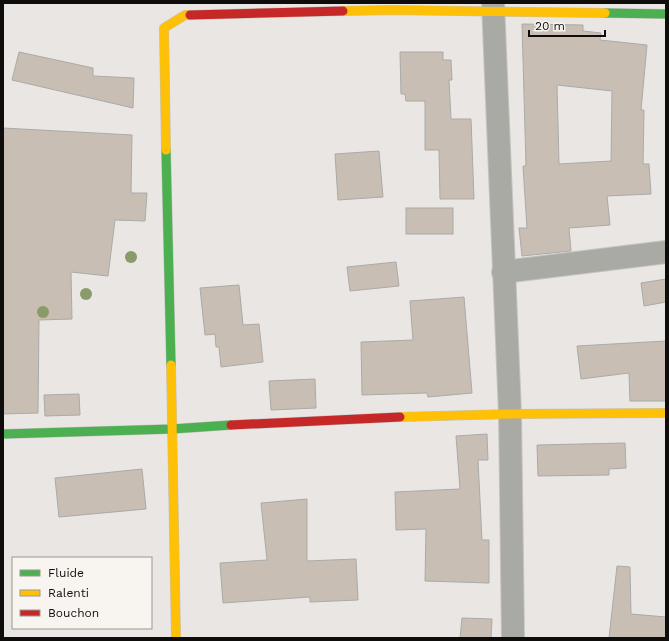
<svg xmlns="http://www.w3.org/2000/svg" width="669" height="641" font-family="'Work Sans',sans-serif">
<rect width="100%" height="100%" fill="#e9e6e4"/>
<g fill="#c8beb4" stroke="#abaaa8" fill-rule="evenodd">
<path d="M 522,24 L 583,25 L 583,31 L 601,33 L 600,40 L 647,45 L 641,110 L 644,110 L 643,164 L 649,164 L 651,194 L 607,196 L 610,225 L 569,228 L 571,251 L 522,256 L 519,228 L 527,228 L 523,166 L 526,166 ZM 557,85 L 612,91 L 611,161 L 559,164 Z"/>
<path d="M 19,52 L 93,68 L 93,76 L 134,78 L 133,108 L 12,80 Z"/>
<path d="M 400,52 L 443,52 L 443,60 L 451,60 L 452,80 L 449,80 L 451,119 L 471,119 L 474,199 L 440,199 L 439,150 L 425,150 L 425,101 L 406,101 L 405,94 L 401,94 Z"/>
<path d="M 3,128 L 132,135 L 131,193 L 147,193 L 145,221 L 115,220 L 108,276 L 71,272 L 72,319 L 39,320 L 38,413 L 3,414 Z"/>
<path d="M 379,151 L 383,197 L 338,200 L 335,154 Z"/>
<rect x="406" y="208" width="47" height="26"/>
<path d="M 396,262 L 399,286 L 350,291 L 347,267 Z"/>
<path d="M 666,279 L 666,302 L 644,306 L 641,283 Z"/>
<path d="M 239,285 L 243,325 L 259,324 L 263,362 L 221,367 L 219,347 L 216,347 L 215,334 L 205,335 L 200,288 Z"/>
<path d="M 464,297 L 472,393 L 428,397 L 427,393 L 362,395 L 361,342 L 413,340 L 410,301 Z"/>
<path d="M 666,341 L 666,401 L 630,401 L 629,373 L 581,379 L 577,346 Z"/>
<path d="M 315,379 L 316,408 L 271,410 L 269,381 Z"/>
<path d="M 79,394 L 80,415 L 45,416 L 44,395 Z"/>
<path d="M 487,434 L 488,460 L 478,460 L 482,540 L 489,540 L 489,583 L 425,581 L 426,529 L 396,530 L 395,492 L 460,489 L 456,436 Z"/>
<path d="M 625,443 L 626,468 L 609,469 L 609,475 L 538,476 L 537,445 Z"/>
<path d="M 142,469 L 146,509 L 59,517 L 55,478 Z"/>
<path d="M 307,499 L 307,561 L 356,559 L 358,600 L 310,602 L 310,597 L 223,603 L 220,563 L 267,560 L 261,503 Z"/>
<path d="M 617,566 L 630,567 L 631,614 L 666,617 L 666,638 L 609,638 Z"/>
<path d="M 462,618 L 492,619 L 491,638 L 460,638 Z"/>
</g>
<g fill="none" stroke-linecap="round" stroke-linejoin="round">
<g stroke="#c5c3c2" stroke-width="24">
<g id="street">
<path d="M 493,3 L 510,414 L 513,638"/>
<path d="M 503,272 L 666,252"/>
</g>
</g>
<g stroke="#c5c3c2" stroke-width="10">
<g id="fast">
<path d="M 605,13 L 666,14"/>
<path d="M 166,150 L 171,365"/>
<path d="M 3,434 L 172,429 L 231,425"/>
</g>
</g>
<g stroke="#c5c3c2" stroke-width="10">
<g id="slow">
<path d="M 343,11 L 391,10 L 605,13"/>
<path d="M 166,150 L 164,28 L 185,15 L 190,15"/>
<path d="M 171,365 L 176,638"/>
<path d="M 400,417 L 510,414 L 666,413"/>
</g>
</g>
<g stroke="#c5c3c2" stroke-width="10">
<g id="jam">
<path d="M 190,15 L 343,11"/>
<path d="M 231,425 L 400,417"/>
</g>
</g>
<use href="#street" stroke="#a9aaa3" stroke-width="22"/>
<use href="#fast" stroke="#4caf50" stroke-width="9"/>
<use href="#slow" stroke="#ffc107" stroke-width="9"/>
<use href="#jam" stroke="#c62828" stroke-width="9"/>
</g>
<g fill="#8a9b69">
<circle cx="131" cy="257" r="6"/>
<circle cx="86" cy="294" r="6"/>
<circle cx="43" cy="312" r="6"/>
</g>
<rect width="669" height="641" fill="none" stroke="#0e0d0c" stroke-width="8"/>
<rect x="12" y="557" width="140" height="72" fill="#f8f4ef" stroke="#9a9894"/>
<rect x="20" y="570" width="20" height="6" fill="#4caf50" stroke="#9a9894"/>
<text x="48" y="577" font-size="12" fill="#0e0d0c">Fluide</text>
<rect x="20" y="590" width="20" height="6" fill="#ffc107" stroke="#9a9894"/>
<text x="48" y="597" font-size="12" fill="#0e0d0c">Ralenti</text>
<rect x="20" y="610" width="20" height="6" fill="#c62828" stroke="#9a9894"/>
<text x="48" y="617" font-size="12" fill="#0e0d0c">Bouchon</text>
<path d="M529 30v6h76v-6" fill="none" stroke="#0e0d0c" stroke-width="2"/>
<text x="535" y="30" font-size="12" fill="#0e0d0c" stroke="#f8f4ef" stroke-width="3" paint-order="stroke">20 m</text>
</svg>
